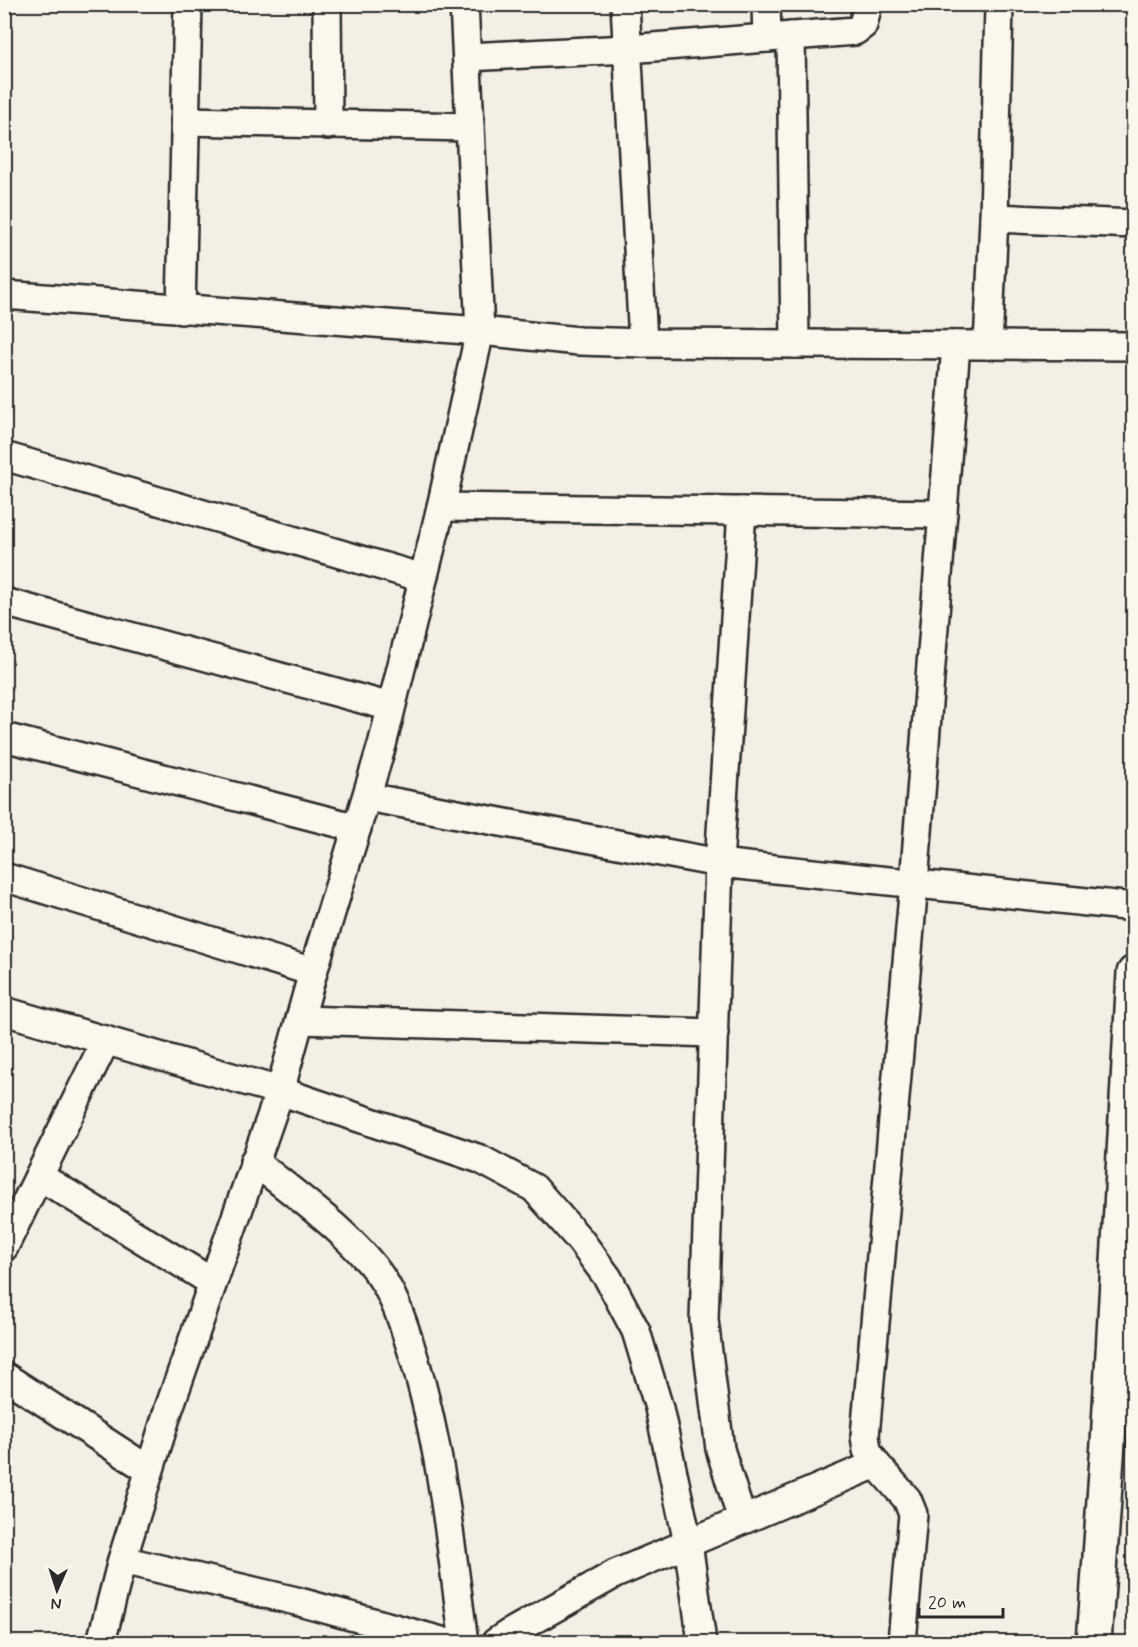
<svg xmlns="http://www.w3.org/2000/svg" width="1138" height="1647" font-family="Mynerve,sans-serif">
<rect width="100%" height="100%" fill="#f3efe4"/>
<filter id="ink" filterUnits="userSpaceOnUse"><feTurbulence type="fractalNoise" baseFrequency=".0167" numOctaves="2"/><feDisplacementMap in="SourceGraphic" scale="12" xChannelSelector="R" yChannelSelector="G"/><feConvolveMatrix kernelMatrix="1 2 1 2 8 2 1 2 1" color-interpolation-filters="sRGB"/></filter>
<g filter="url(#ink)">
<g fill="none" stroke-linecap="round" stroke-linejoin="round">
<g stroke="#2b2b2b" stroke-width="32">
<g id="street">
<path d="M 327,4 L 328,125"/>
<path d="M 625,4 L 643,343"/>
<path d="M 766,4 L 767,38"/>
<path d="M 791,36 L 795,344"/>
<path d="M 467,57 L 628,49 L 855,31 L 863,25 L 868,4"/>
<path d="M 185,121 L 470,127"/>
<path d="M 994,218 L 1134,224"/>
<path d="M 4,295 L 480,331 L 579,341 L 643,343 L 1134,346"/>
<path d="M 181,310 L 188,4"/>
<path d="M 988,345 L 994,218 L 999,4"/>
<path d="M 4,456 L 423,578"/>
<path d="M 441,507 L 943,514"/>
<path d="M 4,602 L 391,707"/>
<path d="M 4,737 L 357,828"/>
<path d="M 367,797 L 719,863 L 1134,907"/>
<path d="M 4,877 L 313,972"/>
<path d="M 4,1011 L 280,1091 L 480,1159 L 534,1188 L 580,1240 L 608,1278 L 636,1331 L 659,1408 L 688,1543 L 702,1642"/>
<path d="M 301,1020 L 714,1033"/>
<path d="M 254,1161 C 294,1194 360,1240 386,1285 C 399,1308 407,1335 415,1361 C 442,1452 451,1548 464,1642"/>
<path d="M 39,1176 L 212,1282"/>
<path d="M 4,1247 L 106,1040"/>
<path d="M 4,1376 L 149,1470"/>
<path d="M 742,1520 L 720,1449 L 704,1320 L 719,863 L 742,511"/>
<path d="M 122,1560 L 296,1601 L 445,1642"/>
<path d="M 101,1642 L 122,1560 L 168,1411 L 280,1091 L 313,972 L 382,745 L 441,507 L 480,331 L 464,4"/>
<path d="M 496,1642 L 508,1634 L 615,1574 L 876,1464"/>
<path d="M 902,1642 L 913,1514 L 907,1499 L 876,1464 L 867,1450 L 865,1436 L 914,883 L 956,345"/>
</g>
</g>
<g stroke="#2b2b2b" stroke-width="38">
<path id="secondary" d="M 1094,1642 L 1108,1443 L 1134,973"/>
</g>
<use href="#street" stroke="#fbf7ec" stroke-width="27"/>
<use href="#secondary" stroke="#fbf7ec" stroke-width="33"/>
</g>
</g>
<rect width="1138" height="1647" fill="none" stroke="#fbf7ec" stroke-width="24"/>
<rect x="12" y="12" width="1114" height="1623" fill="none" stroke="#2b2b2b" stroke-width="2" filter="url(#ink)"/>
<g transform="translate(57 1590) rotate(183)" stroke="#fbf7ec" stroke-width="4.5" paint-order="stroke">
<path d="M0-4.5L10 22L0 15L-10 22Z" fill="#2b2b2b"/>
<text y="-9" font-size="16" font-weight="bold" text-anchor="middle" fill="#2b2b2b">N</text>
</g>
<path d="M919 1608v9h84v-9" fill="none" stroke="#2b2b2b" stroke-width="3"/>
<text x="928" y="1608" font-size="18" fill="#2b2b2b" stroke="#fbf7ec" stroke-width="4.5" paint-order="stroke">20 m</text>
</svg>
